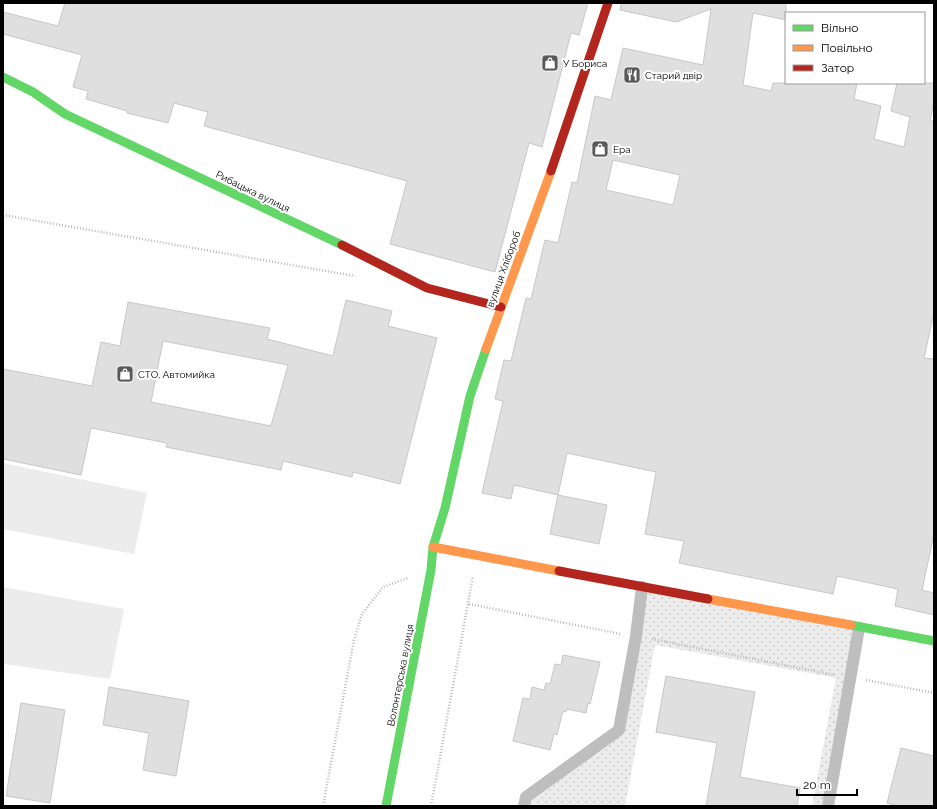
<svg xmlns="http://www.w3.org/2000/svg" width="937" height="809" font-family="Raleway,sans-serif">
<defs>
<pattern id="grass-dots" width="8" height="8" patternUnits="userSpaceOnUse"><rect width="8" height="8" fill="#ececec"/><path d="M2 2h.1M6 6h.1" fill="none" stroke="#c9c9c9" stroke-width="1.8" stroke-linecap="round"/></pattern>
</defs>
<rect width="100%" height="100%" fill="#fff"/>
<path fill="url(#grass-dots)" d="M 642,587 L 859,628 L 828,806 L 812,806 L 836,678 L 655,645 L 625,806 L 524,806 L 619,730 Z"/>
<g fill="#ececec">
<path d="M 3,463 L 147,493 L 134,554 L 3,529 Z"/>
<path d="M 3,587 L 124,609 L 110,679 L 3,664 Z"/>
</g>
<g fill="#dfdfdf" stroke="#c7c7c7" fill-rule="evenodd">
<path d="M 65,3 L 588,3 L 579,35 L 571,33 L 542,147 L 529,143 L 495,272 L 390,244 L 407,181 L 204,126 L 208,112 L 174,103 L 168,123 L 127,113 L 127,111 L 86,99 L 88,91 L 73,87 L 82,55 L 3,34 L 3,12 L 58,26 Z"/>
<path d="M 621,3 L 786,3 L 786,20 L 753,13 L 743,85 L 771,91 L 773,83 L 857,83 L 854,99 L 881,106 L 874,139 L 904,147 L 910,117 L 891,111 L 897,83 L 934,83 L 934,102 L 930,121 L 934,121 L 934,312 L 924,358 L 934,359 L 934,534 L 922,590 L 934,593 L 934,615 L 895,606 L 898,589 L 837,576 L 833,594 L 679,563 L 684,541 L 645,534 L 656,472 L 567,453 L 558,495 L 514,485 L 511,499 L 482,493 L 503,401 L 495,399 L 504,360 L 511,361 L 526,298 L 531,299 L 545,240 L 558,243 L 572,182 L 577,183 L 595,96 L 611,100 L 623,48 L 703,65 L 711,9 L 676,22 L 620,10 ZM 613,160 L 680,175 L 673,205 L 606,190 Z"/>
<path d="M 346,300 L 392,311 L 388,326 L 437,338 L 400,484 L 353,472 L 352,477 L 283,461 L 281,470 L 166,447 L 167,443 L 91,428 L 81,475 L 3,459 L 3,369 L 92,386 L 101,342 L 120,346 L 128,302 L 270,328 L 267,339 L 333,356 ZM 163,341 L 288,365 L 271,426 L 151,402 Z"/>
<path d="M 558,495 L 607,505 L 599,544 L 550,534 Z"/>
<path d="M 563,655 L 600,662 L 590,704 L 588,703 L 586,713 L 567,709 L 566,712 L 563,711 L 557,735 L 554,734 L 550,750 L 513,741 L 523,698 L 530,699 L 532,687 L 544,690 L 546,683 L 550,684 L 555,664 L 561,665 Z"/>
<path d="M 666,676 L 755,692 L 740,777 L 800,788 L 797,806 L 706,806 L 717,743 L 656,732 Z"/>
<path d="M 109,687 L 189,701 L 176,776 L 143,770 L 149,733 L 103,725 Z"/>
<path d="M 21,703 L 65,710 L 50,803 L 6,796 Z"/>
<path d="M 901,748 L 934,756 L 934,806 L 898,806 L 887,803 Z"/>
</g>
<g fill="none" stroke-linecap="round" stroke-linejoin="round">
<g stroke="#b9b9b9" stroke-width="2.5" stroke-dasharray="1 2" stroke-linecap="butt">
<path d="M 3,215 L 355,276"/>
<path d="M 469,604 L 621,634"/>
<path d="M 652,639 L 835,675"/>
<path d="M 866,680 L 934,693"/>
<path d="M 323,806 L 354,640 L 362,614 L 383,587 L 408,578"/>
<path d="M 431,806 L 473,576"/>
</g>
<g stroke="#bebebe" stroke-width="12">
<path d="M 524,806 L 526,797 L 619,730 L 636,636 L 642,587"/>
<path d="M 828,806 L 859,628"/>
</g>
<g stroke="#63d668" stroke-width="9">
<path d="M 3,77 L 33,92 L 65,114 L 342,245"/>
<path d="M 851,625 L 934,641"/>
<path d="M 386,806 L 431,570 L 433,547 L 445,508 L 470,396 L 486,349"/>
</g>
<g stroke="#ff974d" stroke-width="9">
<path d="M 486,349 L 551,171"/>
<path d="M 433,547 L 559,571"/>
<path d="M 708,599 L 851,625"/>
</g>
<g stroke="#b3261e" stroke-width="9">
<path d="M 551,171 L 608,3"/>
<path d="M 342,245 L 427,288 L 501,307"/>
<path d="M 559,571 L 708,599"/>
</g>
</g>
<defs>
<g id="shop-square" transform="scale(0.9)"><rect x="-9" y="-9" width="18" height="18" rx="4" fill="#595959" stroke="#fff"/><path d="M-5-2.5h2.3a2.7 3.5 0 0 1 5.4 0H5L5.5 6h-11ZM-1.5-2.5h3a1.5 2.3 0 0 0-3 0Z" fill="#fff"/></g>
<g id="restaurant-square" transform="scale(0.9)"><rect x="-9" y="-9" width="18" height="18" rx="4" fill="#595959" stroke="#fff"/><path d="M-5-6h1v4h1v-4h1v4h1v-4h1v5L-1.5 .5V6h-2V.5L-5-1ZM5-6V6H3V1.5H1.5Q1.5-4 5-6Z" fill="#fff"/></g>
</defs>
<g fill-rule="evenodd">
<use href="#shop-square" x="550" y="63"/>
<use href="#restaurant-square" x="632" y="75"/>
<use href="#shop-square" x="600" y="149"/>
<use href="#shop-square" x="125" y="374"/>
</g>
<g text-anchor="middle" stroke-width="4" stroke-linejoin="round" paint-order="stroke">
<g font-size="10" fill="#000" stroke="#fff" text-anchor="start">
<text x="563" y="67">У Бориса</text>
<text x="645" y="79">Старий двір</text>
<text x="613" y="153">Ера</text>
<text x="138" y="378">СТО, Автомийка</text>
</g>
<g font-size="10" fill="#000" stroke="#fff">
<text transform="translate(253 191) rotate(26)" y="4">Рибацька вулиця</text>
<text transform="translate(503 269) rotate(-70)" y="4">вулиця Хлібороб</text>
<text transform="translate(400 675) rotate(-79)" y="4">Волонтерська вулиця</text>
</g>
</g>
<rect width="937" height="809" fill="none" stroke="#000000" stroke-width="8"/>
<rect x="785" y="12" width="140" height="72" fill="#ffffff" stroke="#999999"/>
<rect x="793" y="25" width="20" height="6" fill="#63d668" stroke="#999999"/>
<text x="821" y="32" font-size="12" fill="#000000">Вільно</text>
<rect x="793" y="45" width="20" height="6" fill="#ff974d" stroke="#999999"/>
<text x="821" y="52" font-size="12" fill="#000000">Повільно</text>
<rect x="793" y="65" width="20" height="6" fill="#b3261e" stroke="#999999"/>
<text x="821" y="72" font-size="12" fill="#000000">Затор</text>
<path d="M797 789v6h60v-6" fill="none" stroke="#000000" stroke-width="2"/>
<text x="803" y="789" font-size="12" fill="#000000" stroke="#ffffff" stroke-width="3" paint-order="stroke">20 m</text>
</svg>
